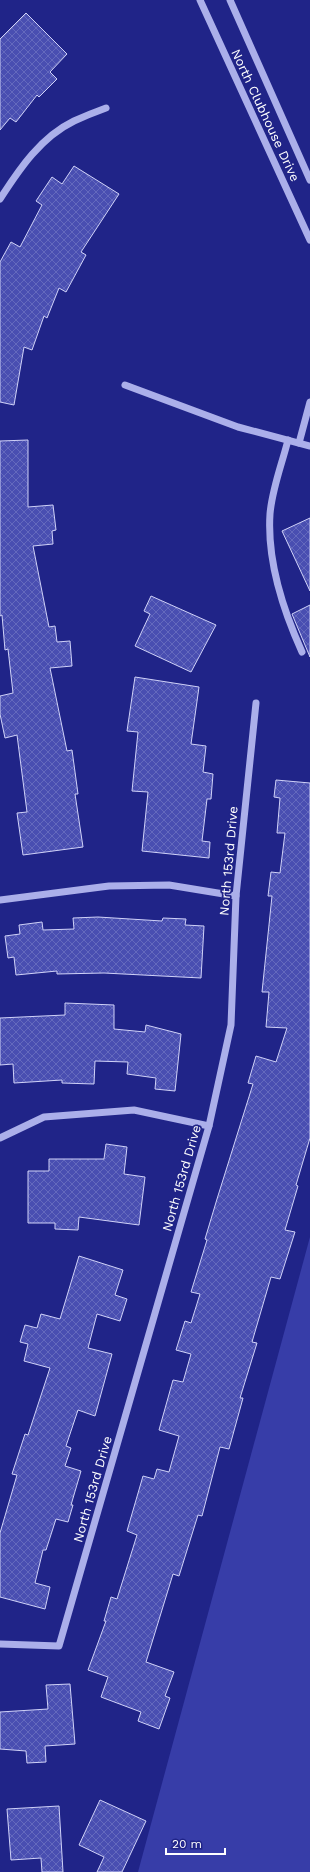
<svg xmlns="http://www.w3.org/2000/svg" width="310" height="1872" font-family="'Work Sans',sans-serif">
<defs>
<pattern id="building-cross-hatch" width="8" height="8" patternUnits="userSpaceOnUse"><rect width="8" height="8" fill="#494eb1"/><path d="M0 0l8 8M0 8l8-8" fill="none" stroke="#6469bd"/></pattern>
</defs>
<rect width="100%" height="100%" fill="#202488"/>
<path fill="#373da8" d="M 310,1237 L 310,1872 L 138,1872 Z"/>
<g fill="url(#building-cross-hatch)" stroke="#d0d2f8">
<path d="M 26,13 L 67,54 L 50,72 L 57,79 L 39,97 L 37,95 L 16,122 L 10,118 L 0,130 L 0,39 Z"/>
<path d="M 74,166 L 119,194 L 81,252 L 86,255 L 66,292 L 59,288 L 47,318 L 44,316 L 32,350 L 24,347 L 14,405 L 0,402 L 0,262 L 11,242 L 20,247 L 42,205 L 36,201 L 52,177 L 62,184 Z"/>
<path d="M 28,440 L 28,507 L 53,505 L 56,530 L 52,531 L 53,544 L 33,546 L 49,627 L 55,626 L 57,642 L 70,641 L 72,666 L 50,668 L 67,751 L 72,750 L 78,794 L 75,794 L 83,847 L 23,855 L 17,813 L 27,812 L 17,735 L 5,738 L 0,714 L 0,696 L 13,693 L 8,649 L 5,650 L 2,615 L 0,616 L 0,441 Z"/>
<path d="M 310,518 L 310,591 L 282,531 Z"/>
<path d="M 151,596 L 216,625 L 191,672 L 135,646 L 150,614 L 144,611 Z"/>
<path d="M 310,605 L 310,657 L 292,614 Z"/>
<path d="M 135,677 L 199,687 L 191,744 L 206,746 L 203,772 L 213,774 L 211,799 L 207,799 L 202,841 L 210,842 L 209,858 L 142,851 L 148,792 L 132,791 L 138,732 L 127,731 Z"/>
<path d="M 276,780 L 310,783 L 310,1138 L 296,1185 L 298,1186 L 285,1230 L 295,1232 L 280,1279 L 271,1277 L 252,1342 L 257,1343 L 240,1398 L 243,1398 L 229,1449 L 220,1447 L 202,1516 L 198,1515 L 179,1576 L 173,1574 L 146,1662 L 174,1672 L 165,1696 L 170,1698 L 159,1729 L 138,1721 L 141,1712 L 101,1697 L 108,1677 L 88,1670 L 106,1621 L 104,1621 L 111,1597 L 117,1599 L 137,1535 L 127,1531 L 143,1476 L 154,1479 L 157,1469 L 169,1472 L 179,1436 L 159,1430 L 173,1380 L 183,1382 L 191,1354 L 176,1350 L 185,1321 L 191,1323 L 200,1294 L 191,1292 L 207,1240 L 205,1239 L 217,1199 L 253,1084 L 248,1083 L 256,1056 L 276,1062 L 287,1028 L 266,1027 L 269,992 L 262,992 L 272,896 L 268,896 L 271,872 L 280,873 L 285,833 L 277,833 L 280,798 L 274,797 Z"/>
<path d="M 98,917 L 162,921 L 163,918 L 186,919 L 185,925 L 204,926 L 201,978 L 104,973 L 57,974 L 57,971 L 16,975 L 14,957 L 8,958 L 5,936 L 20,934 L 19,925 L 42,922 L 43,930 L 74,929 L 73,918 Z"/>
<path d="M 65,1003 L 114,1005 L 114,1029 L 145,1032 L 146,1025 L 181,1034 L 175,1091 L 155,1089 L 156,1078 L 127,1074 L 128,1062 L 95,1061 L 94,1084 L 62,1083 L 62,1080 L 14,1083 L 13,1064 L 0,1065 L 0,1018 L 65,1015 Z"/>
<path d="M 106,1144 L 127,1147 L 124,1174 L 145,1177 L 139,1225 L 79,1217 L 78,1230 L 55,1229 L 55,1223 L 28,1223 L 28,1171 L 49,1171 L 49,1159 L 104,1159 Z"/>
<path d="M 79,1256 L 123,1270 L 115,1295 L 127,1299 L 120,1321 L 97,1314 L 88,1348 L 112,1354 L 95,1416 L 78,1410 L 66,1446 L 71,1448 L 65,1466 L 81,1471 L 71,1505 L 73,1505 L 68,1522 L 56,1519 L 46,1550 L 43,1550 L 35,1583 L 50,1587 L 45,1609 L 0,1597 L 0,1533 L 17,1475 L 12,1474 L 25,1434 L 28,1435 L 50,1368 L 24,1361 L 28,1344 L 20,1342 L 25,1325 L 37,1328 L 41,1314 L 60,1319 Z"/>
<path d="M 70,1684 L 75,1744 L 45,1746 L 46,1762 L 27,1763 L 26,1751 L 0,1749 L 0,1712 L 48,1709 L 46,1685 Z"/>
<path d="M 100,1800 L 146,1821 L 122,1872 L 97,1872 L 104,1857 L 79,1845 Z"/>
<path d="M 59,1806 L 63,1872 L 42,1872 L 41,1858 L 11,1860 L 7,1809 Z"/>
</g>
<g fill="none" stroke-linecap="round" stroke-linejoin="round">
<g stroke="#abafea" stroke-width="7">
<path d="M 200,0 L 310,240"/>
<path d="M 230,0 L 310,180"/>
<path d="M 0,199 C 20,168 41,137 74,121 C 85,116 95,112 106,108"/>
<path d="M 125,385 L 238,427 L 310,446"/>
<path d="M 288,440 C 282,464 272,489 270,514 C 267,560 283,610 302,652"/>
<path d="M 299,443 L 310,402"/>
<path d="M 0,900 L 109,886 L 169,885 L 236,896"/>
<path d="M 0,1138 L 44,1117 L 134,1110 L 209,1126"/>
<path d="M 0,1644 L 59,1646 L 209,1126 L 231,1025 L 236,896 L 256,703"/>
</g>
</g>
<g text-anchor="middle" stroke-width="3.5" stroke-linejoin="round" paint-order="stroke">
<g font-size="13" fill="#fff" stroke="#202488">
<text transform="translate(266 115) rotate(65)" y="5">North Clubhouse Drive</text>
<text transform="translate(228 861) rotate(-85)" y="5">North 153rd Drive</text>
<text transform="translate(181 1178) rotate(-74)" y="5">North 153rd Drive</text>
<text transform="translate(92 1489) rotate(-74)" y="5">North 153rd Drive</text>
</g>
</g>
<path d="M166 1848v6h59v-6" fill="none" stroke="#ffffff" stroke-width="2"/>
<text x="172" y="1848" font-size="12" fill="#ffffff" stroke="#202488" stroke-width="3" paint-order="stroke">20 m</text>
</svg>
